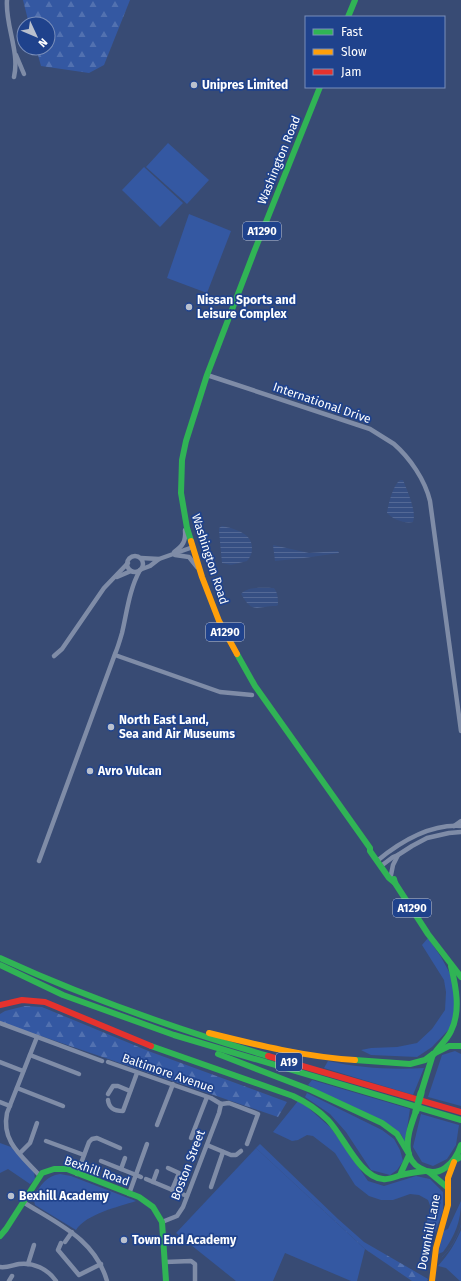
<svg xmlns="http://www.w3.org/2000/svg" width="461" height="1281" font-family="'Fira Sans',sans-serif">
<defs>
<pattern id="forest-firs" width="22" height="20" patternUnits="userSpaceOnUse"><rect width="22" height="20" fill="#3458a2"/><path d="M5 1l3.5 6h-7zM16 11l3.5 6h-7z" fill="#5271b0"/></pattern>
<pattern id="water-rules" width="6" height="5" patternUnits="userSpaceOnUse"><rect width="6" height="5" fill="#364f83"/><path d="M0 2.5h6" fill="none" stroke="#546996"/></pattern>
</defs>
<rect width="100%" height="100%" fill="#384b74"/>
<g fill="#3458a2">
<path d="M 168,143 L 209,180 L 187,204 L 146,167 Z"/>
<path d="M 144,167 L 183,203 L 160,227 L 122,190 Z"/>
<path d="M 189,214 L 231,231 L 207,293 L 167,278 Z"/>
<path d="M 428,938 L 441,957 L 453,979 L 457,1005 L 452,1026 L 432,1047 L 417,1057 L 371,1055 L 361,1050 L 371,1048 L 397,1047 L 417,1043 L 432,1029 L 445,1010 L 446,992 L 444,980 L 422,945 Z"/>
<path d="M 455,1051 L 461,1054 L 461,1106 L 428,1097 L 442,1055 Z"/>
<path d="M 328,1061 C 359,1068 392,1070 424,1068 L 413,1095 L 324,1068 Z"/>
<path d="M 312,1080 L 410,1109 L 405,1142 L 401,1134 L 308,1085 Z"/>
<path d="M 307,1093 L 382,1130 L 394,1139 L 400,1150 L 403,1161 L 397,1170 L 390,1175 L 371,1170 L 346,1132 L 330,1114 L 305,1097 Z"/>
<path d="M 298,1101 L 304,1104 L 331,1128 L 368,1181 L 384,1186 L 416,1176 L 430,1179 L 443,1192 L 443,1211 L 434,1235 L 423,1233 L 431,1208 L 428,1200 L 419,1195 L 410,1194 L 393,1200 L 381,1200 L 369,1196 L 355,1185 L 335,1153 L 313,1136 L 307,1135 L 298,1140 L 292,1141 L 273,1132 Z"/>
<path d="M 421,1114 L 459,1125 L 456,1145 L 447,1159 L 433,1166 L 422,1162 L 413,1147 Z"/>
<path d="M 0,1143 L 11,1147 L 34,1172 L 35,1179 L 30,1184 L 8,1169 L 0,1173 Z"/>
<path d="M 256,1148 L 365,1249 L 357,1281 L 351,1281 L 285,1253 L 273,1281 L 236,1281 L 176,1233 Z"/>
<path d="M 60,1174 L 71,1176 L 136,1201 C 118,1207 86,1214 76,1230 L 35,1205 L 33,1197 C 41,1185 46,1176 60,1174 Z"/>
<path d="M 461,1201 C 461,1221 455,1236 443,1252 L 438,1254 L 443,1231 L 448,1229 Z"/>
<path d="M 461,1230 L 461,1281 L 460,1281 L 446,1268 L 438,1266 C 448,1255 455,1244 461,1230 Z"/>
</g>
<g fill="url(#forest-firs)">
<path d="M 23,0 L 130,0 L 104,65 L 89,73 L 41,66 L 36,48 L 48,48 L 48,24 L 29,24 Z"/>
<path d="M 25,1006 L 42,1007 L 151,1052 L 287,1102 L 278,1117 L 0,1022 L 0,1014 L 5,1011 Z"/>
<path d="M 260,1144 L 338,1219 L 364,1242 L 428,1279 L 427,1281 L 412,1281 L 365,1249 L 256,1148 Z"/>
</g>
<g fill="url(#water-rules)">
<path d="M 400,480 L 403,480 C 407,490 417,512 413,522 C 405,524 392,519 387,513 C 388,505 393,485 400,480 Z"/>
<path d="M 222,526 C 235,529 253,533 252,549 C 252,554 250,557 247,561 L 231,565 L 222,563 L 219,531 L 219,528 Z"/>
<path d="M 273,545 L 309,553 L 338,551 L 339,553 L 304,558 L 275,561 Z"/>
<path d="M 274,588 C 278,593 278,599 278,605 L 276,606 C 257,606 253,615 241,594 C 248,586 265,588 274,588 Z"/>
</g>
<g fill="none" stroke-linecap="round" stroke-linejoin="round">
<path stroke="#364f83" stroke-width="1" d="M 442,1257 C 451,1250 458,1235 461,1225"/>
<g stroke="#7f8ca7" stroke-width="4.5">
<path d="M 7,0 C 5,25 20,52 14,77"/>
<path d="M 16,55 L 24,74"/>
<path d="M 207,375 L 370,429 C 378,434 386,439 394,444 C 410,458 425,480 430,501 L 461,731"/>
<path d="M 174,552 C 183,546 186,541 185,530"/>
<path d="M 175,555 L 189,557 L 197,567"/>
<circle cx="135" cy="564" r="8"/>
<path d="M 141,558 L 159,559"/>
<path d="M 142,569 L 150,566 L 159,559 L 193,547"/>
<path d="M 117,577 L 131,571"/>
<path d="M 115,655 L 220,692 L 252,695"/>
<path d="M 54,656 L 62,649 L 104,588 L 128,563"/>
<path d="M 454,826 L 461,821"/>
<path d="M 39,861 L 115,654 C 118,647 120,640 122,633 C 127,612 129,590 140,570"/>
<path d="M 377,861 C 400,842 430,824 461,826"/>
<path d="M 381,866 L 393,857 L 398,855 L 412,846 L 427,838 L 449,833 L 461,832"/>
<path d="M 391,875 L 393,865 L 398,855"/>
<path d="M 0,1023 L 102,1061"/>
<path d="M 37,1037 L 7,1113 C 1,1142 22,1156 40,1176"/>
<path d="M 30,1055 L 79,1074"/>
<path d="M 0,1062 L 23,1071"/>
<path d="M 108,1062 L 211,1098 L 221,1104"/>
<path d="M 17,1088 L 63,1106"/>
<path d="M 108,1094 L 113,1086 L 118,1086 L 130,1091"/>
<path d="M 108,1100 C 109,1109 115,1111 123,1111 L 137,1073"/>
<path d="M 0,1102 L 10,1106"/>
<path d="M 221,1104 L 229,1103 L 258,1114 L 247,1144"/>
<path d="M 157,1125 L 173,1084"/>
<path d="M 191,1138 L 207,1097"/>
<path d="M 46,1141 L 84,1155"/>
<path d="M 207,1145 L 231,1155 L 236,1155 L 241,1151"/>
<path d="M 20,1153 L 30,1143 L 37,1123"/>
<path d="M 101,1161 L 141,1177"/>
<path d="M 168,1168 L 179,1173 L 172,1190"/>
<path d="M 121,1169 L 125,1158"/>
<path d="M 77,1174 L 89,1142 L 92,1139 L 97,1138 L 120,1148"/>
<path d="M 146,1179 L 187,1196"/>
<path d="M 153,1182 L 157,1171"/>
<path d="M 211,1187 L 223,1152"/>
<path d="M 129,1194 L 147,1144"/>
<path d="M 23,1202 C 58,1224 95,1239 107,1281"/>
<path d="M 162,1222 L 177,1216 L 183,1207 L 219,1113 L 221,1104"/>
<path d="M 65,1242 L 72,1232"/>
<path d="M 61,1243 L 58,1250 L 79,1275 L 101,1264"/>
<path d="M 165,1262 L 191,1261 L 195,1264 L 195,1281"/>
<path d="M 28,1264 L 34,1245"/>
<path d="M 0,1267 C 7,1268 13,1265 19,1264 C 33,1262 48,1269 56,1281"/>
<path d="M 9,1281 L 12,1276"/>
</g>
<g stroke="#30b455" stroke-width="6">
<path d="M 348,17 L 355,0"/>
<path d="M 191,541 L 187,528 L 181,493 L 182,460 L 186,441 L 207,375 L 254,252 L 320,87"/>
<path d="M 237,654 L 255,686 L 370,848 L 370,851 L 389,878 L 395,883"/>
<path d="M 394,879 L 395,883 L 428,934 L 461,977"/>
<path d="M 0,958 C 87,998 176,1029 268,1056"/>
<path d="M 0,965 L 63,995 L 174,1035 L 461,1120"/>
<path d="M 151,1046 L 293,1096 C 306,1102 318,1110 328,1120 C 343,1135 360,1178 383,1179 C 389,1180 395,1177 401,1175 C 409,1173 417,1172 425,1171"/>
<path d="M 218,1054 L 311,1090 L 382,1123 L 397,1134 L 409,1154"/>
<path d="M 434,1054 C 439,1046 447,1040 451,1031 C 461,1011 456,987 451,966"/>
<path d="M 355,1060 L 410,1064 L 425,1060 L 433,1054"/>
<path d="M 421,1093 L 433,1054 L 449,1046 L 461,1046"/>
<path d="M 416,1111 C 412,1123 406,1137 408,1150 C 409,1158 413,1164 420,1168 C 439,1180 455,1163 461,1145"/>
<path d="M 455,1160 L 461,1157"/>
<path d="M 429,1172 L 448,1188"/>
<path d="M 400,1175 L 409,1155"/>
<path d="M 0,1236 L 6,1229 L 42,1173 L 54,1169 L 67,1169 L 139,1197 L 153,1207 L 162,1222 L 166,1281"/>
</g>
<g stroke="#ff9f0a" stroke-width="6">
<path d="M 191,541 L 202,577 L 219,621 L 237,654"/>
<path d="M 209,1033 C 257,1045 306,1057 355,1060"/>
<path d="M 432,1281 L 436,1248 L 448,1205 L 448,1178 L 454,1162"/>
</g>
<g stroke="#e5322d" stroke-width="6">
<path d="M 0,1005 L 22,1000 L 45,1002 L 151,1046"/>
<path d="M 268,1056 L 461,1112"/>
</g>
<path stroke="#30b455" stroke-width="7" d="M 416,1111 L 421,1093"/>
</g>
<g fill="#b9c0ce" stroke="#1f428c" stroke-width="1.5">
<circle cx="194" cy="85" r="4"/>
<circle cx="189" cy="307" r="4"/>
<circle cx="111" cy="727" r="4"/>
<circle cx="90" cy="771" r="4"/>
<circle cx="11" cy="1196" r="4"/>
<circle cx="124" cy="1240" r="4"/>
</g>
<g text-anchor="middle" stroke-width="3.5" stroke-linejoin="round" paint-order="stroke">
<g fill="#1f428c" stroke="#bcc6dc" stroke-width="1">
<rect x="243" y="222" width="38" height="18" rx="3"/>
<rect x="206" y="623" width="38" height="18" rx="3"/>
<rect x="393" y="899" width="38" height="18" rx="3"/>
<rect x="276" y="1053" width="26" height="18" rx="3"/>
</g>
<g font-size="11" font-weight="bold" fill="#fff">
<text x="262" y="235">A1290</text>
<text x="225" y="636">A1290</text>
<text x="412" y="912">A1290</text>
<text x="289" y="1066">A19</text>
</g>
<g font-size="12" font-weight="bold" fill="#fff" stroke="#1f428c" text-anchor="start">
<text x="202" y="89">Unipres Limited</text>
<text x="197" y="304">Nissan Sports and<tspan x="197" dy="14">Leisure Complex</tspan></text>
<text x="119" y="724">North East Land,<tspan x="119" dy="14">Sea and Air Museums</tspan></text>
<text x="98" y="775">Avro Vulcan</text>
<text x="19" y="1200">Bexhill Academy</text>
<text x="132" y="1244">Town End Academy</text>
</g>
<g font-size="12" fill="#fff" stroke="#1f428c">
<text transform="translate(279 160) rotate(-68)" y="4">Washington Road</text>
<text transform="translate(322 403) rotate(19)" y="4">International Drive</text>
<text transform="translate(210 559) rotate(72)" y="4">Washington Road</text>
<text transform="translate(168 1073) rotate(19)" y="4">Baltimore Avenue</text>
<text transform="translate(188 1165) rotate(-69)" y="4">Boston Street</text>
<text transform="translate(97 1171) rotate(19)" y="4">Bexhill Road</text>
<text transform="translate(429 1232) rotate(-79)" y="4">Downhill Lane</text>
</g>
</g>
<rect x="305" y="16" width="140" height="72" fill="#1f428c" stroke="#798eba"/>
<rect x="313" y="29" width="20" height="6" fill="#30b455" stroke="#798eba"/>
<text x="341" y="36" font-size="12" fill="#ffffff">Fast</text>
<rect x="313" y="49" width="20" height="6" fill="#ff9f0a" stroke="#798eba"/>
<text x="341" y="56" font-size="12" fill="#ffffff">Slow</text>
<rect x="313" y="69" width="20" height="6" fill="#e5322d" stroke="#798eba"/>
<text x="341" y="76" font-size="12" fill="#ffffff">Jam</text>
<g transform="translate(36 36) rotate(134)"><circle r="19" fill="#1f428c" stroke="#798eba"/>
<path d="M0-3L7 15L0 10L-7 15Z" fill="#b9c0ce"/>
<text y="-6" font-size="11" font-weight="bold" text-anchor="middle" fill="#ffffff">N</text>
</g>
</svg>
